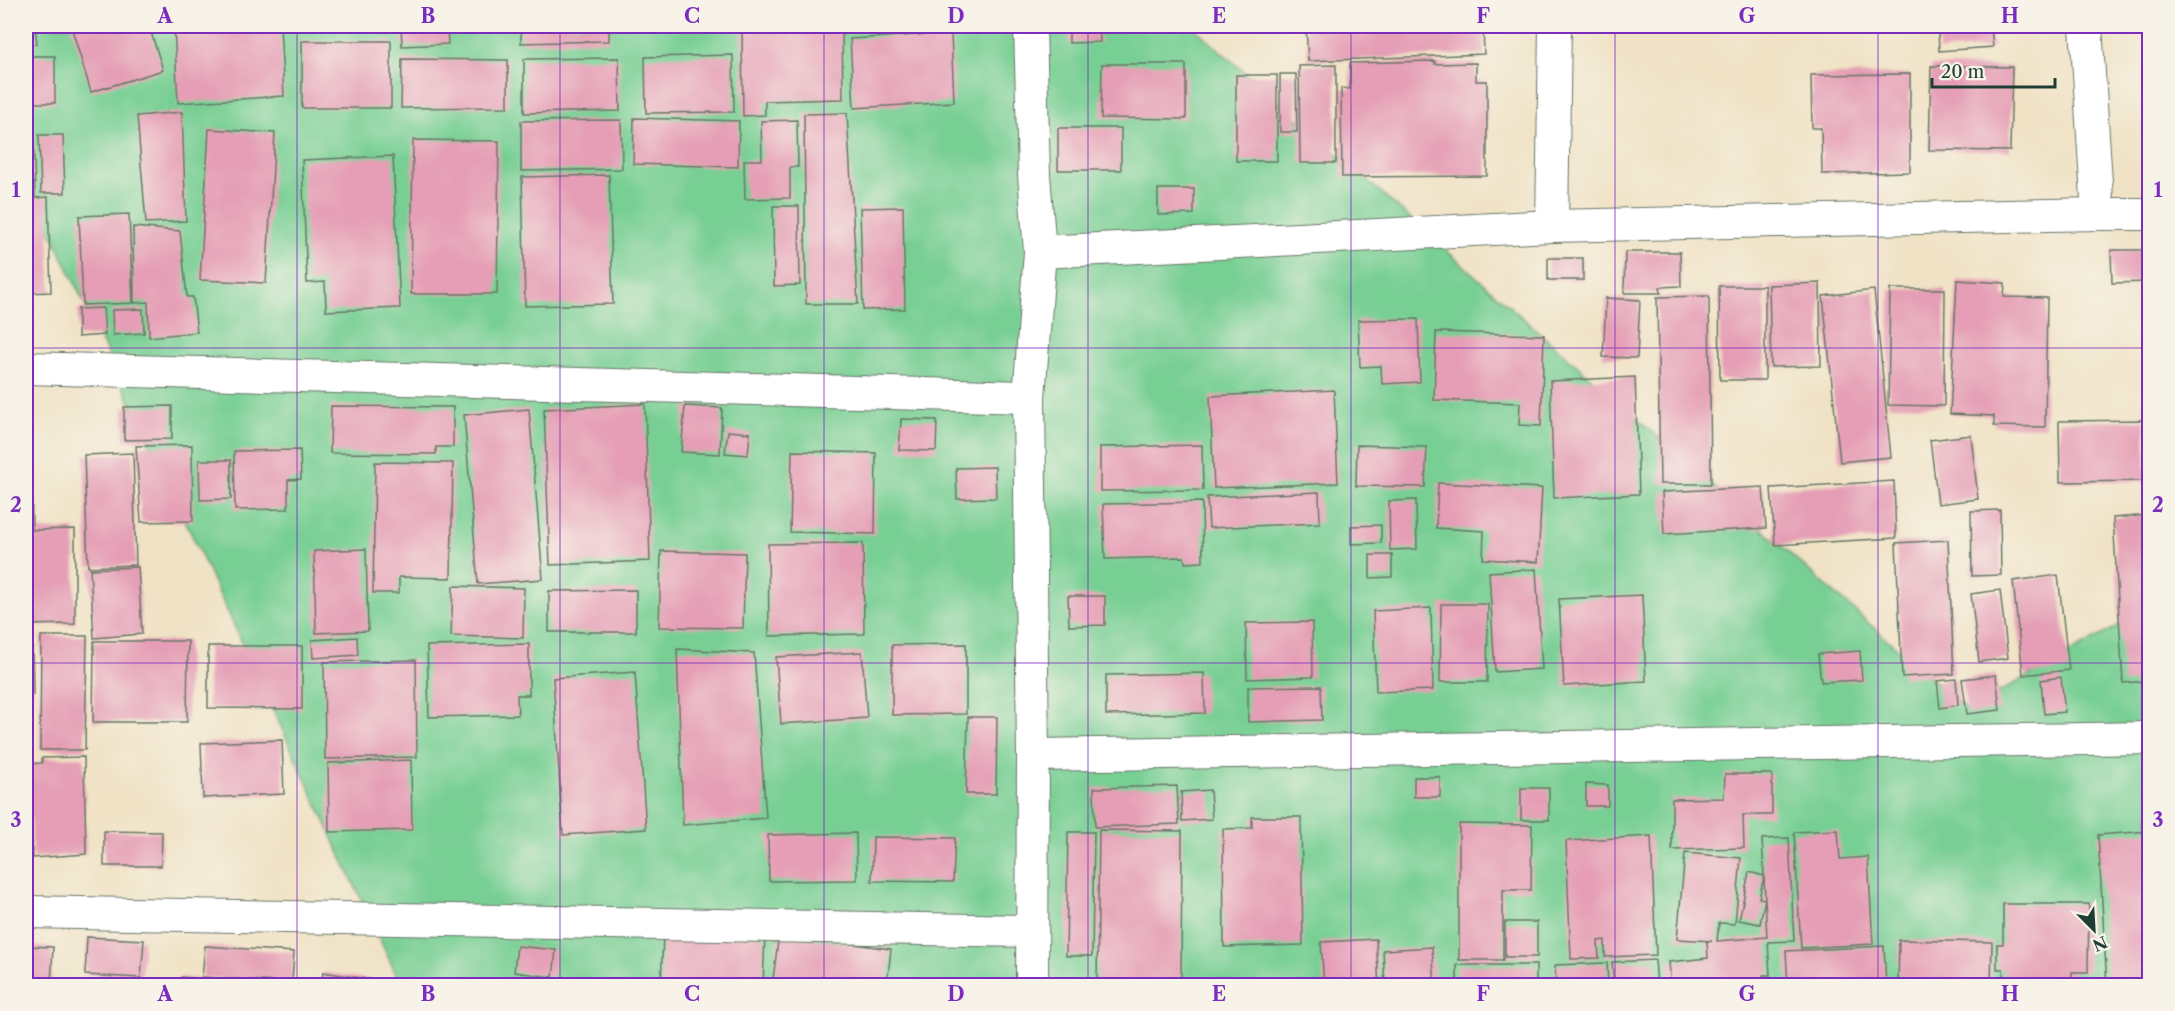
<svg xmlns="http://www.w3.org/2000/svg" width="2175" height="1011" font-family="'Libre Caslon Text',serif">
<rect width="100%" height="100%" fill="#f7f3e8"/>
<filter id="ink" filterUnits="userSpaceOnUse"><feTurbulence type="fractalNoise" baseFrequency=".0167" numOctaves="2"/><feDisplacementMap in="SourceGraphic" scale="12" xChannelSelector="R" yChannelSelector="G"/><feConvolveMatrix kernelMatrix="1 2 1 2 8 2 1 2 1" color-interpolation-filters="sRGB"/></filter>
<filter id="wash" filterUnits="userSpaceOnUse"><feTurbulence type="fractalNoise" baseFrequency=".008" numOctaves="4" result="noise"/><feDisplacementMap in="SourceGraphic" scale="24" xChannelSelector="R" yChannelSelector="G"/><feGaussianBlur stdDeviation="1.35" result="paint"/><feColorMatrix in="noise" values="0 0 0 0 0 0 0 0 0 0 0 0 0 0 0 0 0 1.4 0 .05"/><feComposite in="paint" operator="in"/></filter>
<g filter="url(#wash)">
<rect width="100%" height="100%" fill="#f0e2c5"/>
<path fill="#78cf94" stroke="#4c8664" stroke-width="1.5" d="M 26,26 L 1192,26 L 1967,710 L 2149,609 L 2149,985 L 401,985 L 26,178 Z"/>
<g id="blocks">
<g fill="#e59eb5" fill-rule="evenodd">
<path d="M 26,26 L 35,26 L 37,44 L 26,46 Z"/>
<path d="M 71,26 L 149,26 L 163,70 L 91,92 Z"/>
<path d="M 174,26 L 280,26 L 284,96 L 178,103 Z"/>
<path d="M 401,26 L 447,26 L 448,44 L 402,46 Z"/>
<path d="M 521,26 L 609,26 L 609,41 L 521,43 Z"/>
<path d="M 742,26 L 842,26 L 843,99 L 765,101 L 765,115 L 743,116 Z"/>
<path d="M 1069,26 L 1099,26 L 1100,42 L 1069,43 Z"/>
<path d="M 1306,26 L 1483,26 L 1484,54 L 1308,61 Z"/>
<path d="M 2132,26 L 2150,26 L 2150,27 L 2133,29 Z"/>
<path d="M 1991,27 L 1993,47 L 1939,51 L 1938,31 Z"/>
<path d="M 951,33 L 954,102 L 854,108 L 850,39 Z"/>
<rect x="302" y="41" width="89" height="67"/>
<path d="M 733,55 L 734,112 L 646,113 L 645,57 Z"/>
<rect x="26" y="56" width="29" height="47"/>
<path d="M 619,58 L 620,111 L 524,113 L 524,59 Z"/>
<path d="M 402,59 L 508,60 L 508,107 L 401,108 Z"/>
<path d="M 1435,61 L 1435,64 L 1476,63 L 1476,81 L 1487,81 L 1487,176 L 1342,177 L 1341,88 L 1350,89 L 1350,63 Z"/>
<path d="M 1102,64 L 1186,64 L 1186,119 L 1101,118 Z"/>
<path d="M 1336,65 L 1336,163 L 1300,163 L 1299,66 Z"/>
<path d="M 1931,66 L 2012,67 L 2010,151 L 1929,150 Z"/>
<path d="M 1280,74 L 1296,74 L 1297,132 L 1280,132 Z"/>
<path d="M 1910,74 L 1910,172 L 1822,174 L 1821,128 L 1812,128 L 1811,75 Z"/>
<rect x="1236" y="75" width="41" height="86"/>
<path d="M 182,112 L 186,221 L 146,223 L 137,116 Z"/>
<path d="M 847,113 L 858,304 L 806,304 L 804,114 Z"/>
<path d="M 634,118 L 739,121 L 738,167 L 633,164 Z"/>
<path d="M 621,120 L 622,169 L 521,171 L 521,121 Z"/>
<path d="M 797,120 L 798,167 L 790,167 L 790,198 L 745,199 L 744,160 L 762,160 L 761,121 Z"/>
<path d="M 26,122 L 33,122 L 35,198 L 48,197 L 51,292 L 26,293 Z"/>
<rect x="1058" y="128" width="63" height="42"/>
<path d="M 209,129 L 275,133 L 266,283 L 200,280 Z"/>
<path d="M 39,135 L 63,135 L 65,193 L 41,193 Z"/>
<path d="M 413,140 L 499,141 L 497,294 L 411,294 Z"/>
<path d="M 393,156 L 400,308 L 326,311 L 325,282 L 307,283 L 302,160 Z"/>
<path d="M 609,175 L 613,304 L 525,306 L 522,177 Z"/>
<path d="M 1158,189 L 1194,189 L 1194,214 L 1158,215 Z"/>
<path d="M 773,206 L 799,206 L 800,285 L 774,286 Z"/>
<path d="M 903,207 L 905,309 L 863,310 L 860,208 Z"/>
<path d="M 129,214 L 133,303 L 83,305 L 79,216 Z"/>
<path d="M 133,227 L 180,231 L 187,297 L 193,297 L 197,332 L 149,337 L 148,302 L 134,303 Z"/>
<path d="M 2111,250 L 2150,250 L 2150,282 L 2112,283 Z"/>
<path d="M 1625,252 L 1680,252 L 1681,286 L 1660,287 L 1661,293 L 1624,293 Z"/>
<rect x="1548" y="258" width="35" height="22"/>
<path d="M 1957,280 L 2005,283 L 2004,297 L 2047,298 L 2045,427 L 1994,426 L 1994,416 L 1950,414 Z"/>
<path d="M 1820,283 L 1821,366 L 1771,367 L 1769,285 Z"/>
<path d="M 1719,286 L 1765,286 L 1765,380 L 1720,380 Z"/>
<path d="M 1890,289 L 1945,289 L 1944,406 L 1888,405 Z"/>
<path d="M 1874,290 L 1891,457 L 1840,462 L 1823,296 Z"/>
<path d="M 1709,296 L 1711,484 L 1660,484 L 1657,297 Z"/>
<path d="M 1606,298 L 1640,300 L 1637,358 L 1603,357 Z"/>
<path d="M 103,308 L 105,335 L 78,337 L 78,309 Z"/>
<path d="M 143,309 L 144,333 L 113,335 L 112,310 Z"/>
<path d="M 1418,319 L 1420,382 L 1382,384 L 1381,366 L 1360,367 L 1358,320 Z"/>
<path d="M 1436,332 L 1544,335 L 1541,426 L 1519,425 L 1520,403 L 1434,400 Z"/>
<path d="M 1635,377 L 1639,494 L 1554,498 L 1550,381 Z"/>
<path d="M 1334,390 L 1338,483 L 1214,488 L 1210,396 Z"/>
<path d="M 645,404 L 650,561 L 550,565 L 544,409 Z"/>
<path d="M 172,406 L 172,439 L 124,440 L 124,407 Z"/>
<path d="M 331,406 L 453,407 L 453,447 L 436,447 L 436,454 L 330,453 Z"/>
<path d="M 685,406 L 722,408 L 720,454 L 681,452 Z"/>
<path d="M 529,409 L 543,579 L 478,584 L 464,415 Z"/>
<path d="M 901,419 L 937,420 L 936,451 L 899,450 Z"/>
<path d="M 2145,420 L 2146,481 L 2060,482 L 2059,421 Z"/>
<path d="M 728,431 L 750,433 L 748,455 L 725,453 Z"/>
<path d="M 31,434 L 32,530 L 75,529 L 75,624 L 26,625 L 26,435 Z"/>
<path d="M 1971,435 L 1978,499 L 1938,504 L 1930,440 Z"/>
<path d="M 192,445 L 193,521 L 141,522 L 136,446 Z"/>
<path d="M 1202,445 L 1203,490 L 1100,491 L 1100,447 Z"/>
<path d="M 1357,445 L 1427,447 L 1425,487 L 1356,486 Z"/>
<path d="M 300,450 L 301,479 L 288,480 L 288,509 L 235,510 L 234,451 Z"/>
<path d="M 792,451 L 876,453 L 875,534 L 790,532 Z"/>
<path d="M 133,453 L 136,565 L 88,567 L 84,455 Z"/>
<path d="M 199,460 L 231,460 L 231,499 L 200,500 Z"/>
<path d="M 375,462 L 453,463 L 451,578 L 399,577 L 399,593 L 373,593 Z"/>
<path d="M 995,467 L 996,498 L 957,499 L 956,468 Z"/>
<path d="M 1894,481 L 1896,538 L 1775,545 L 1771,488 Z"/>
<path d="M 1438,483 L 1542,488 L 1538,562 L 1483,559 L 1484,531 L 1436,528 Z"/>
<path d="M 1763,487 L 1766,528 L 1664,534 L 1662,492 Z"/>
<path d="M 1319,492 L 1320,523 L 1209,528 L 1207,497 Z"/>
<path d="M 1416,500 L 1417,549 L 1390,550 L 1389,501 Z"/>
<path d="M 1202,502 L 1203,562 L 1185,563 L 1184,557 L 1105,559 L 1103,504 Z"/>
<path d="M 2000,510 L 2001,575 L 1972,576 L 1971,511 Z"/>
<path d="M 2150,515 L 2150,681 L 2123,683 L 2113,518 Z"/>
<path d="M 1381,525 L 1381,543 L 1351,544 L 1351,526 Z"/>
<path d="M 1948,540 L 1954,674 L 1902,677 L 1896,543 Z"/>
<path d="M 863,543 L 864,634 L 769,636 L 768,544 Z"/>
<path d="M 366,549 L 368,631 L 316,633 L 314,551 Z"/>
<path d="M 661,551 L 745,553 L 743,628 L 659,627 Z"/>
<path d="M 1370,555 L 1392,555 L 1392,577 L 1370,578 Z"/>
<path d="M 138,567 L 142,634 L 94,638 L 90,569 Z"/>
<path d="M 1536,569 L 1542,669 L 1495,672 L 1489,572 Z"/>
<path d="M 2058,575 L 2069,670 L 2023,675 L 2013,581 Z"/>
<path d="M 453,586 L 524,588 L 523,638 L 451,636 Z"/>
<path d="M 636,590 L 636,632 L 549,632 L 549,591 Z"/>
<path d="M 2000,590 L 2008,658 L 1979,662 L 1971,594 Z"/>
<path d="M 1642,595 L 1646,681 L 1564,686 L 1559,599 Z"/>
<path d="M 1068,596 L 1105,596 L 1105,625 L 1069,626 Z"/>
<path d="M 1441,604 L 1488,604 L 1487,682 L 1440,682 Z"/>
<path d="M 1431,608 L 1433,690 L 1376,692 L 1373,611 Z"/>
<path d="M 1312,622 L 1313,677 L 1247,679 L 1246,623 Z"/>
<path d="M 26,636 L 32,636 L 33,695 L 26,695 Z"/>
<path d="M 41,636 L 87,636 L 85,750 L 40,750 Z"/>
<path d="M 357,637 L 358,655 L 313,658 L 312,640 Z"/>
<path d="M 94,641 L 188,641 L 187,722 L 93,722 Z"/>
<path d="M 529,644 L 529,695 L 517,695 L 518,715 L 429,717 L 427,646 Z"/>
<path d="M 966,644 L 966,714 L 892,715 L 892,645 Z"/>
<path d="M 208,646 L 302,646 L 302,709 L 208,708 Z"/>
<path d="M 677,649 L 754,653 L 766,818 L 683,825 Z"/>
<path d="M 1860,651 L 1862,680 L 1821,682 L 1818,654 Z"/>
<path d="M 862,652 L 867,718 L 781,724 L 776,657 Z"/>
<path d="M 416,660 L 417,757 L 325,759 L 324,662 Z"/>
<path d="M 635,672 L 646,829 L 563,835 L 553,678 Z"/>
<path d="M 1204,673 L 1205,713 L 1106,715 L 1106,675 Z"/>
<path d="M 1996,675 L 2000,710 L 1967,714 L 1962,679 Z"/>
<path d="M 2061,677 L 2065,712 L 2044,714 L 2041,680 Z"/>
<path d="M 1956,679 L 1958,705 L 1940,708 L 1937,681 Z"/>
<path d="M 1321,686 L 1322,720 L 1248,722 L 1248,687 Z"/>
<path d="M 968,717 L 997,717 L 996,794 L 966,794 Z"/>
<path d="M 282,740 L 284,794 L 203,798 L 201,743 Z"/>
<path d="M 84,757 L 86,854 L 33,858 L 27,764 L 42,763 L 42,758 Z"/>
<path d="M 411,760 L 412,830 L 329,832 L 328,763 Z"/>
<path d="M 1725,774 L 1772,774 L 1772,815 L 1743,815 L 1744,848 L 1672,850 L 1672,799 L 1724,798 Z"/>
<rect x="1414" y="777" width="26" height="20"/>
<path d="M 1586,784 L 1608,785 L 1608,806 L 1586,806 Z"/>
<path d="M 1177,786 L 1179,824 L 1095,827 L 1094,788 Z"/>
<rect x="1521" y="788" width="28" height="32"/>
<path d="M 1210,790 L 1212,819 L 1182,821 L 1181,792 Z"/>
<path d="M 1252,817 L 1301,817 L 1303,945 L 1224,947 L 1223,829 L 1252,828 Z"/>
<path d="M 1459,824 L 1532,825 L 1531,890 L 1503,890 L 1503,960 L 1459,960 Z"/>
<path d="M 1099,830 L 1182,831 L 1181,985 L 1097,984 Z"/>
<path d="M 1838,830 L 1840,859 L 1868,857 L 1873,944 L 1801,948 L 1794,832 Z"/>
<path d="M 104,831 L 162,832 L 161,866 L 104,866 Z"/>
<path d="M 2150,831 L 2150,986 L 2107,986 L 2098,835 Z"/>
<path d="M 1068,832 L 1094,832 L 1092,956 L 1066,956 Z"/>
<path d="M 856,833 L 857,880 L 769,881 L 768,835 Z"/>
<path d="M 1651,836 L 1656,955 L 1605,957 L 1605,940 L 1598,941 L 1599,958 L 1571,959 L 1566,841 Z"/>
<path d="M 873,837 L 955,838 L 953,882 L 872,881 Z"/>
<path d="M 1789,838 L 1794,941 L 1768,942 L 1770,975 L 1763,975 L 1763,986 L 1671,986 L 1669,962 L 1708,958 L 1707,942 L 1712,941 L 1677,939 L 1685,853 L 1741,858 L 1735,924 L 1719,923 L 1717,941 L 1767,937 L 1765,899 L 1760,924 L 1739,920 L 1749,872 L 1764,876 L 1762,839 ZM 1764,877 L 1765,899 L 1759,898 Z"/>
<path d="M 2003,904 L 2089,904 L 2088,972 L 2072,972 L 2072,986 L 2003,986 L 2003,969 L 1997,969 L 1997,944 L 2003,944 Z"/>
<rect x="1505" y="922" width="32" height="35"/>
<path d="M 663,933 L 765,936 L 763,986 L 661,986 Z"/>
<path d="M 779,934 L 891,949 L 887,986 L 772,986 Z"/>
<path d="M 87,937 L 144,940 L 141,978 L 85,975 Z"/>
<path d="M 1376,939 L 1379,986 L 1324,986 L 1321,942 Z"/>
<path d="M 1899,940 L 1992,942 L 1991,986 L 1898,986 Z"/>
<path d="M 26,946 L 53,947 L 51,986 L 26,986 Z"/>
<path d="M 205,946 L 294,952 L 292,983 L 202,977 Z"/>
<path d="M 517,946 L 556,950 L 553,977 L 514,972 Z"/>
<path d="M 1884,946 L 1886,986 L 1788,986 L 1786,951 Z"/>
<path d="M 1432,947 L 1435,986 L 1385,986 L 1383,950 Z"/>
<path d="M 1655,960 L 1657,986 L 1614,986 L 1612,962 Z"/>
<path d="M 1607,963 L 1608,986 L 1556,986 L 1555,965 Z"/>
<rect x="1457" y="965" width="79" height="21"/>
<path d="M 323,972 L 391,983 L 391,986 L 321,986 Z"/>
<path d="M 181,977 L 237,984 L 237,986 L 180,986 Z"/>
</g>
</g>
</g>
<g filter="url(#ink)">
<use href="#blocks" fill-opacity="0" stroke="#687767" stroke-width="1.5"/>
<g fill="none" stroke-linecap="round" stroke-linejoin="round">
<g stroke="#687767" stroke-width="34">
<g id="minor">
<path d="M 1030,26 L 1034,175 L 1040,252 L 1029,397 L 1033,755 L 1032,986"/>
<path d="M 2098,214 L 2150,214"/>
<path d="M 1552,226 L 2098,214 L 2086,26"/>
<path d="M 1040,252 L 1552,226 L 1555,26"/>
<path d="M 26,368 L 1029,397"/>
<path d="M 1033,755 L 2150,738"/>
<path d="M 26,912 L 1031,931"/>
</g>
</g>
<use href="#minor" stroke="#fff" stroke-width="32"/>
</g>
</g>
<path fill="none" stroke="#7b2cbf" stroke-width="1.5" stroke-opacity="0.55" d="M 297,26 L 297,986M 560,26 L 560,986M 824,26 L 824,986M 1088,26 L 1088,986M 1351,26 L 1351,986M 1615,26 L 1615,986M 1878,26 L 1878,986M 26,348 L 2150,348M 26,663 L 2150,663"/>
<rect width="2175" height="1011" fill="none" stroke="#f7f3e8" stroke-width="66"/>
<g transform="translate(2094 930) rotate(156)" stroke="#f7f3e8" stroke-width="4.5" paint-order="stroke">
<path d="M0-4.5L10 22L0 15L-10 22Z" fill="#1f3d34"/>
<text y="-9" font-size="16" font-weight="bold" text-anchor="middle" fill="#1f3d34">N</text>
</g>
<path d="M1932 78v9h123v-9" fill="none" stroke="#1f3d34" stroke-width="3"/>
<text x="1941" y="78" font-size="18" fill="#1f3d34" stroke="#f7f3e8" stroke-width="4.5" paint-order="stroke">20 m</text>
<rect x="33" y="33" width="2109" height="945" fill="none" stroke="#7b2cbf" stroke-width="2"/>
<g font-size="20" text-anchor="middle" font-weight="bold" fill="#7b2cbf">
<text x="165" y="23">A</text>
<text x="428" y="23">B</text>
<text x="692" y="23">C</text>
<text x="956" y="23">D</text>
<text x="1219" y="23">E</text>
<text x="1483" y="23">F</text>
<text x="1747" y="23">G</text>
<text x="2010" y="23">H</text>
<text x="16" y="197">1</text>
<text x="2158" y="197">1</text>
<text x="16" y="512">2</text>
<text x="2158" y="512">2</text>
<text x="16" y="827">3</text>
<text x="2158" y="827">3</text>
<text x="165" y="1001">A</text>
<text x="428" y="1001">B</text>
<text x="692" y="1001">C</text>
<text x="956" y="1001">D</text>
<text x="1219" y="1001">E</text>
<text x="1483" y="1001">F</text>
<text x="1747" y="1001">G</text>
<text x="2010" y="1001">H</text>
</g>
</svg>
